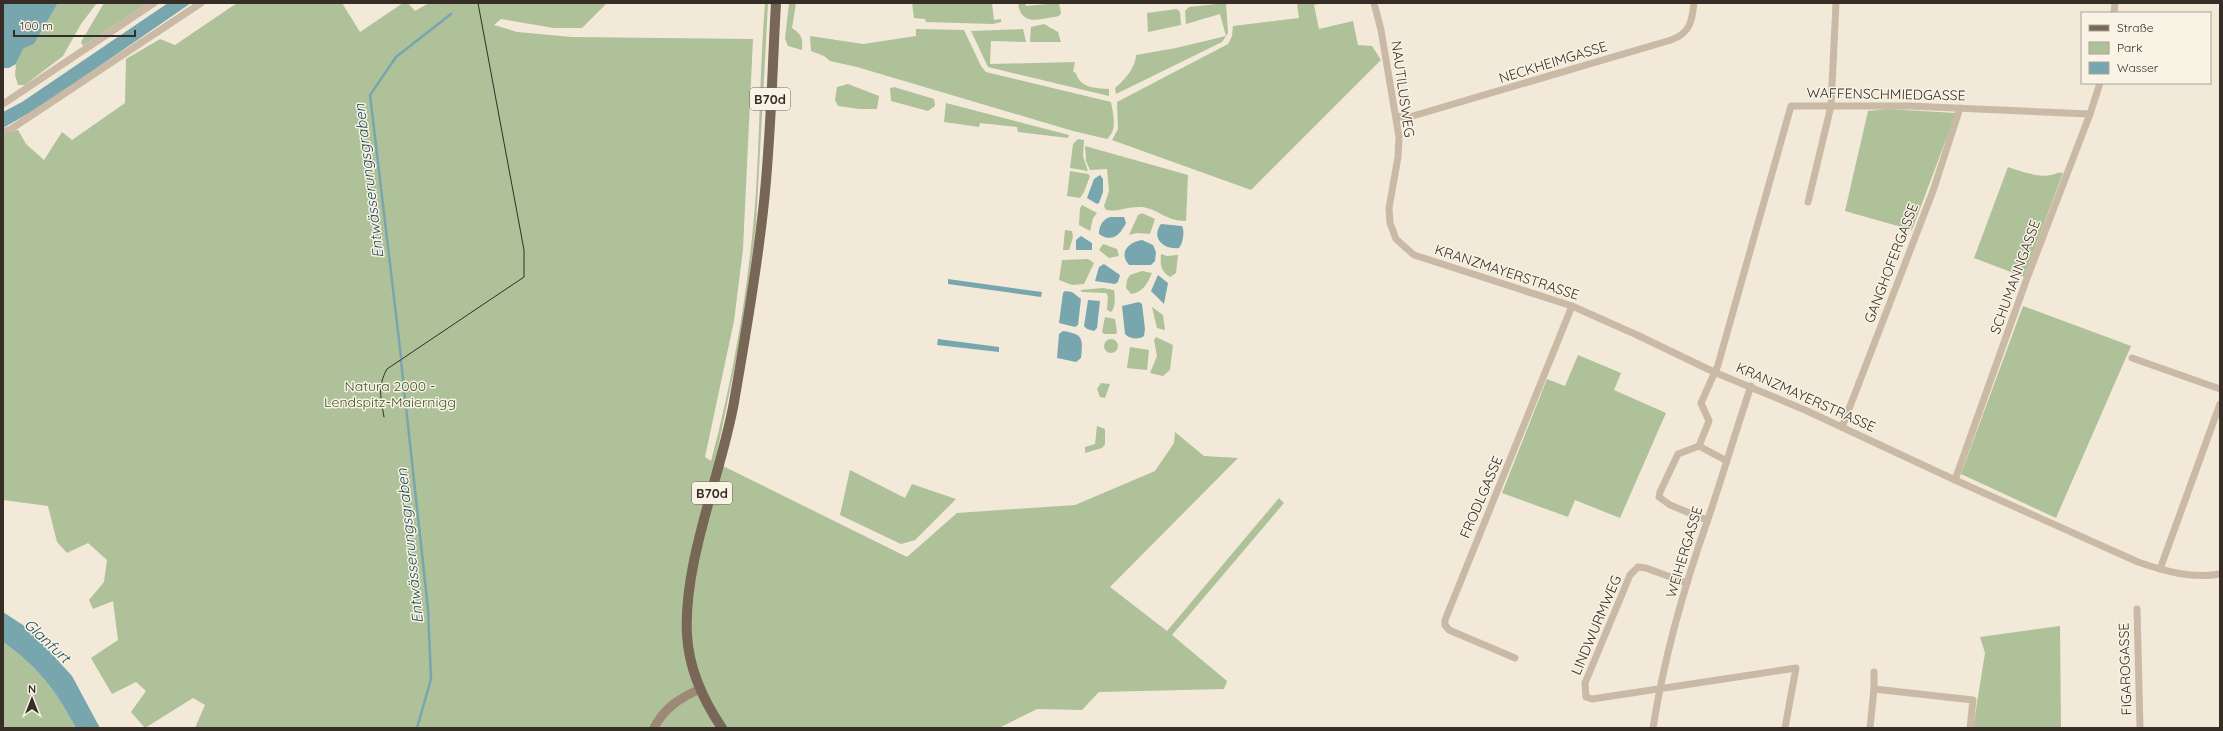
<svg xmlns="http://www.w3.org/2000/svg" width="2223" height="731" font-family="Quicksand,sans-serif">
<rect width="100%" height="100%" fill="#f2e9d9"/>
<g fill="#aec199">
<path d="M 58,3 L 97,3 L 81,24 L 63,56 L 25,85 L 18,85 L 15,75 L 16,64 L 23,49 L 34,44 Z"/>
<path d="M 104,3 L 148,3 L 83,46 L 81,42 Z"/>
<path d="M 237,3 L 342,3 L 360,32 L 403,3 L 408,3 L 415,11 L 429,3 L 607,3 L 582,28 L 554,28 L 501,19 L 494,25 L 517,32 L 572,37 L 753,39 L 743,249 L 734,321 L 705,457 L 711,461 C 734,376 750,279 756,191 C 760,129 760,66 765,3 L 768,3 L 756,225 L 743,327 L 715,462 L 907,557 L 957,513 L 1075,505 L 1155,471 L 1174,443 L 1175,432 L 1204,456 L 1238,458 L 1110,587 L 1167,631 L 1279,498 L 1284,503 L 1172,635 L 1227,681 L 1224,689 L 1099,692 L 1082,710 L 1037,709 L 999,728 L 195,728 L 205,705 L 193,698 L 145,728 L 131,712 L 146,691 L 136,682 L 112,694 L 91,658 L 118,640 L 113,601 L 93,609 L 89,600 L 104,582 L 107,560 L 88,543 L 67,553 L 57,542 L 48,506 L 3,500 L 3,134 L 18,130 L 26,144 L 44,160 L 62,132 L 72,140 L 125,103 L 126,59 L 160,39 L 175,45 Z"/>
<path d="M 789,3 L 796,3 L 792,28 C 802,35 803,38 802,50 L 788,46 L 785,39 Z"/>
<path d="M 912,3 L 992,3 L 994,20 L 1001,19 L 1001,22 L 993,24 L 926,22 L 925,19 L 914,18 Z"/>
<path d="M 1018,3 L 1025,3 L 1026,6 L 1059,3 L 1061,13 L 1059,16 C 1040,19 1021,27 1018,3 Z"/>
<path d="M 1226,3 L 1228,33 L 1222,42 L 1116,94 L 1115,88 C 1124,81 1136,67 1136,55 L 1176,48 L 1226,36 L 1220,14 L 1186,24 L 1185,11 L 1189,7 Z"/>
<path d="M 1297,3 L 1324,3 L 1314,5 L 1319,29 L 1353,21 L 1358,45 L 1372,46 L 1381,60 L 1251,190 L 1112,140 L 1118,129 L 1117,102 L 1228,44 L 1232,36 L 1233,26 L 1299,18 Z"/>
<path d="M 1177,9 L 1180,12 L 1181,25 L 1148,32 L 1147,13 Z"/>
<path d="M 1044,24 L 1058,32 L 1061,42 L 1030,42 L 1031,27 Z"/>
<path d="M 916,29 L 964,30 L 981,66 L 986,72 L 1111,102 C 1113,114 1118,130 1107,139 L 1073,131 L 857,67 L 830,61 L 824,56 L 811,51 L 810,36 L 863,44 L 916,36 Z"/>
<path d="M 1023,29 L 1026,42 L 991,41 L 990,64 L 1075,62 L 1073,72 L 1076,73 C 1080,88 1095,88 1109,89 L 1109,96 L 988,67 L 971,31 Z"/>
<path d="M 848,84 L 879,96 L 877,109 L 860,109 L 838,106 L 835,100 L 837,87 Z"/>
<path d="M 894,87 L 934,99 L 935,106 L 928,111 L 891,101 L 890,88 Z"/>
<path d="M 946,103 L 1069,135 L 1068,138 L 1018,132 L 1017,127 L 980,123 L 979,127 L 944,122 Z"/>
<path d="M 1888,109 L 1956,113 L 1912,230 L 1845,211 L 1868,111 Z"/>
<path d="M 1078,139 L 1084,140 L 1083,156 L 1088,171 L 1070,168 L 1073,144 Z"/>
<path d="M 1085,146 L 1188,175 L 1186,221 C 1165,221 1157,208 1141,207 C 1129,206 1118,212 1106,210 L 1104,206 L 1109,191 L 1107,169 L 1090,170 L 1086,161 Z"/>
<path d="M 2008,167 C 2019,171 2040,178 2051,175 C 2057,174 2057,172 2063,173 L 2024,277 L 1974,258 Z"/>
<path d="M 1070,171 L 1088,174 L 1090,176 L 1084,192 L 1080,198 L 1067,196 Z"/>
<path d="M 1082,205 L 1097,213 L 1093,218 L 1090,231 L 1079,225 L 1080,208 Z"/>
<path d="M 1142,213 L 1155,219 L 1150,234 L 1137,233 L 1129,235 L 1138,215 Z"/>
<path d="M 1065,230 L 1072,231 L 1073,237 L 1069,250 L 1063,250 Z"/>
<path d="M 1103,244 L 1117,249 L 1119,256 L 1109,258 L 1099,250 Z"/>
<path d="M 1161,254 L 1167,256 L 1178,255 L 1176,273 L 1170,277 C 1161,271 1160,265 1161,254 Z"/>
<path d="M 1088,259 L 1094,263 L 1084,284 L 1072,285 L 1059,280 L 1062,260 Z"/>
<path d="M 1142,271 L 1152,273 C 1147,284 1143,292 1131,294 L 1126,288 L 1127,280 L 1130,275 Z"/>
<path d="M 1103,288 L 1114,290 C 1115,297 1116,307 1111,312 L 1107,310 L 1108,296 L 1106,293 L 1082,292 L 1080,290 Z"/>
<path d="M 2023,306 L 2131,346 L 2056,518 L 1961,474 Z"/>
<path d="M 1152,307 L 1163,315 L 1165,330 L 1157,328 Z"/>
<path d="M 1105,317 L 1115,319 L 1117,332 L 1116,334 L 1104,334 L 1102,332 Z"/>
<path d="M 1156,337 L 1173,345 L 1170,370 L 1163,376 L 1150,373 L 1157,356 L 1154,340 Z"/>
<circle cx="1111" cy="346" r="7"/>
<path d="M 1130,347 L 1149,350 L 1147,370 L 1127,368 Z"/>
<path d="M 1578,355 L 1621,373 L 1614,390 L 1666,413 L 1620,518 L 1575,500 L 1568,517 L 1502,493 L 1547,379 L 1565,386 Z"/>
<path d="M 1101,383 L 1110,384 L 1105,398 L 1100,397 L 1097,389 Z"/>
<path d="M 1097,426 L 1105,429 L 1105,444 L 1102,448 L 1085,453 L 1085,447 L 1095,444 Z"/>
<path d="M 850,470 L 905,498 L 912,484 L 956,499 L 915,540 L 901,544 L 840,515 Z"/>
<path d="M 2060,626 L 2061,728 L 1973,728 L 1985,653 L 1980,637 Z"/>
<path d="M 3,642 C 39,668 55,689 76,728 L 3,728 Z"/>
</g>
<g fill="#78a6af">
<path d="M 3,3 L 58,3 L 34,44 L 23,49 L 16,64 L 9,68 L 3,68 Z"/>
<path d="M 168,3 L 191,3 L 43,105 L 3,128 L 3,112 L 22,102 Z"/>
<path d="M 1100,175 L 1103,179 L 1103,192 L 1099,203 L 1097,204 L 1087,198 L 1094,179 Z"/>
<path d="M 1110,217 L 1124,217 L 1126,223 C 1120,235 1112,243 1099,234 C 1099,226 1102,220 1110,217 Z"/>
<path d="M 1161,224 L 1182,226 C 1185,231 1183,243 1179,248 C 1165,250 1150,239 1161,224 Z"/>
<path d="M 1081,236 L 1092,243 L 1092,250 L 1076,250 L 1076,240 Z"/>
<path d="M 1142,240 L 1153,245 L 1156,252 L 1155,261 L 1151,265 L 1129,265 C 1118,252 1129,242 1142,240 Z"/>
<path d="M 1104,264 L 1120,275 L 1118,282 L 1115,284 L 1095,281 L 1099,267 Z"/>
<path d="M 1158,275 L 1168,283 L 1164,304 L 1151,291 Z"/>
<path d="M 948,279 L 1042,292 L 1041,297 L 948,284 Z"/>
<path d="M 1065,291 L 1072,292 L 1081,299 L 1078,325 L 1075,327 L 1059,323 L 1063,293 Z"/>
<path d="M 1088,300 L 1100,301 L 1097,328 L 1094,331 L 1087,329 L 1084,326 Z"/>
<path d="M 1139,302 L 1142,304 L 1145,329 L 1144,336 C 1139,340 1129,339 1125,334 L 1122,306 Z"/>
<path d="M 1063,331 C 1083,334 1083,338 1081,358 L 1076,362 L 1057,358 L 1059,334 Z"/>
<path d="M 938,339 L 999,347 L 999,352 L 937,345 Z"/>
<path d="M 3,612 L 29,629 L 72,676 L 100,728 L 76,728 C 55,689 39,668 3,642 Z"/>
</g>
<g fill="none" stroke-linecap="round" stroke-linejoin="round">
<g stroke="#78a6af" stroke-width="2.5">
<path d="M 401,357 L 370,95 L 396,57 L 451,14"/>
<path d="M 401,361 L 428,609 L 431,679 L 417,728"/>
</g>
<g stroke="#cabaa5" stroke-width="7">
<path d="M 1374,3 L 1381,30 L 1399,137 L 1398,157 L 1389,208 L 1390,223 L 1396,239 L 1414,255 L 1572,306 L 1637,335 L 1714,372 L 1805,410 L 1955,480 L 2138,562 C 2164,571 2192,579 2220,574"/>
<path d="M 2114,13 L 2115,3"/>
<path d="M 3,104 L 154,3"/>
<path d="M 1396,116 L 1406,118 L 1671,40 C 1690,33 1692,22 1694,3"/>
<path d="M 3,132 L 11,129 L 201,3"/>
<path d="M 1808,202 L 1831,106 L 1836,3"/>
<path d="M 2132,358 L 2220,389"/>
<path d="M 1842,427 L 1933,191 L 1960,108"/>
<path d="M 1699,446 L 1725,460"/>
<path d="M 1955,480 L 2026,281 L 2090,114 L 2100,83"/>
<path d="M 1707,520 L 1670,505 L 1659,497 L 1660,492 L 1678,454 L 1699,446 L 1709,421 L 1701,403 L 1718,365 L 1791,106 L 1909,106 L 2090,114"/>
<path d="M 2160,569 L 2220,404"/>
<path d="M 1687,583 L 1646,568 L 1638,567 L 1630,575 L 1585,683 L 1586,697 L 1592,699 L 1796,668 L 1785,728"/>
<path d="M 2137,609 L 2140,728"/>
<path d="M 1515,658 L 1449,630 L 1445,625 L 1445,620 L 1572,306"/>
<path d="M 1874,689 L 1973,700 L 1970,728"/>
<path d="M 1653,728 C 1664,657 1684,587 1708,519 C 1723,475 1736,430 1751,386"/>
<path d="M 1870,728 L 1874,689 L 1874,672"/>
</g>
<path stroke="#9d8976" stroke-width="9" d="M 654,728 C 664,708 680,698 700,689"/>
<path stroke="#786657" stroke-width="10" d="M 722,728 C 703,700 689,670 687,635 C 683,562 721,475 734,402 C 745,339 756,275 763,211 C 771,142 772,72 776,3"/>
<path stroke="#352d26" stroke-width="1" d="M 384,417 C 381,398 377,387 387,369 L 524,277 L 524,250 L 478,3"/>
</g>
<g text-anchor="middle" stroke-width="3" stroke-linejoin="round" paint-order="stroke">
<g fill="#f9f3e5" stroke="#70685f" stroke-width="1">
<rect x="750" y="88" width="40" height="22" rx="3"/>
<rect x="692" y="482" width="40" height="22" rx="3"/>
</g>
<g font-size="13" font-weight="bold" fill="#352d26">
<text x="770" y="104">B70d</text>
<text x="712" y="498">B70d</text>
</g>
<g font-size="14" fill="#352d26" stroke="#f9f3e5">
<text transform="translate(1553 62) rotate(-17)" y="5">NECKHEIMGASSE</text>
<text transform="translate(1403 89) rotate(82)" y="5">NAUTILUSWEG</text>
<text transform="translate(1886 94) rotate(1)" y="5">WAFFENSCHMIEDGASSE</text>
<text transform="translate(1891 263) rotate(-69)" y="5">GANGHOFERGASSE</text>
<text transform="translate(1507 272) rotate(18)" y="5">KRANZMAYERSTRASSE</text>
<text transform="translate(2015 277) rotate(-70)" y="5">SCHUMANNGASSE</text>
<text transform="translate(1806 397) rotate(24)" y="5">KRANZMAYERSTRASSE</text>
<text transform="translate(1481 497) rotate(-67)" y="5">FRODLGASSE</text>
<text transform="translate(1684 552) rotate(-73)" y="5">WEIHERGASSE</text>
<text transform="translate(1596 625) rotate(-67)" y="5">LINDWURMWEG</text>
<text transform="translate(2125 669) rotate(-92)" y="5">FIGAROGASSE</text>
</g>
<g font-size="14" fill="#3f542a" stroke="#f9f3e5">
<text x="390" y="391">Natura 2000 -<tspan x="390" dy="16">Lendspitz-Maiernigg</tspan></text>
</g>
<g font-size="15" font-style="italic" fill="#1b4c57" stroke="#f9f3e5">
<text transform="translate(369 181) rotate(-97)" y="5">Entwässerungsgraben</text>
<text transform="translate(410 546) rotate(-96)" y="5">Entwässerungsgraben</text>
<text transform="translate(47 641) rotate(43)" y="5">Glanfurt</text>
</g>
</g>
<rect width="2223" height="731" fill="none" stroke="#352d26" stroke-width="8"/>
<rect x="2081" y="12" width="130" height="72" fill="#f9f3e5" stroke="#aba499"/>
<rect x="2089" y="25" width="20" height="6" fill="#786657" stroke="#aba499"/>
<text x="2117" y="32" font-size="12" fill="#352d26">Straße</text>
<rect x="2089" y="42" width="20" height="12" fill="#aec199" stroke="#aba499"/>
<text x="2117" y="52" font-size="12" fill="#352d26">Park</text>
<rect x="2089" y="62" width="20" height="12" fill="#78a6af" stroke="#aba499"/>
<text x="2117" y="72" font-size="12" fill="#352d26">Wasser</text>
<g transform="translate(32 699)" stroke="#f9f3e5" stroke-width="3" paint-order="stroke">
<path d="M0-3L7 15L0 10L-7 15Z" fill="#352d26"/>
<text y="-6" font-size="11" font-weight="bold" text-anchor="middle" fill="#352d26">N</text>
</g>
<path d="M14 30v6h121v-6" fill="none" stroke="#352d26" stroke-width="2"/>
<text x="20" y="30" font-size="12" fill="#352d26" stroke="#f9f3e5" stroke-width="3" paint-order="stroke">100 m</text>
</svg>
